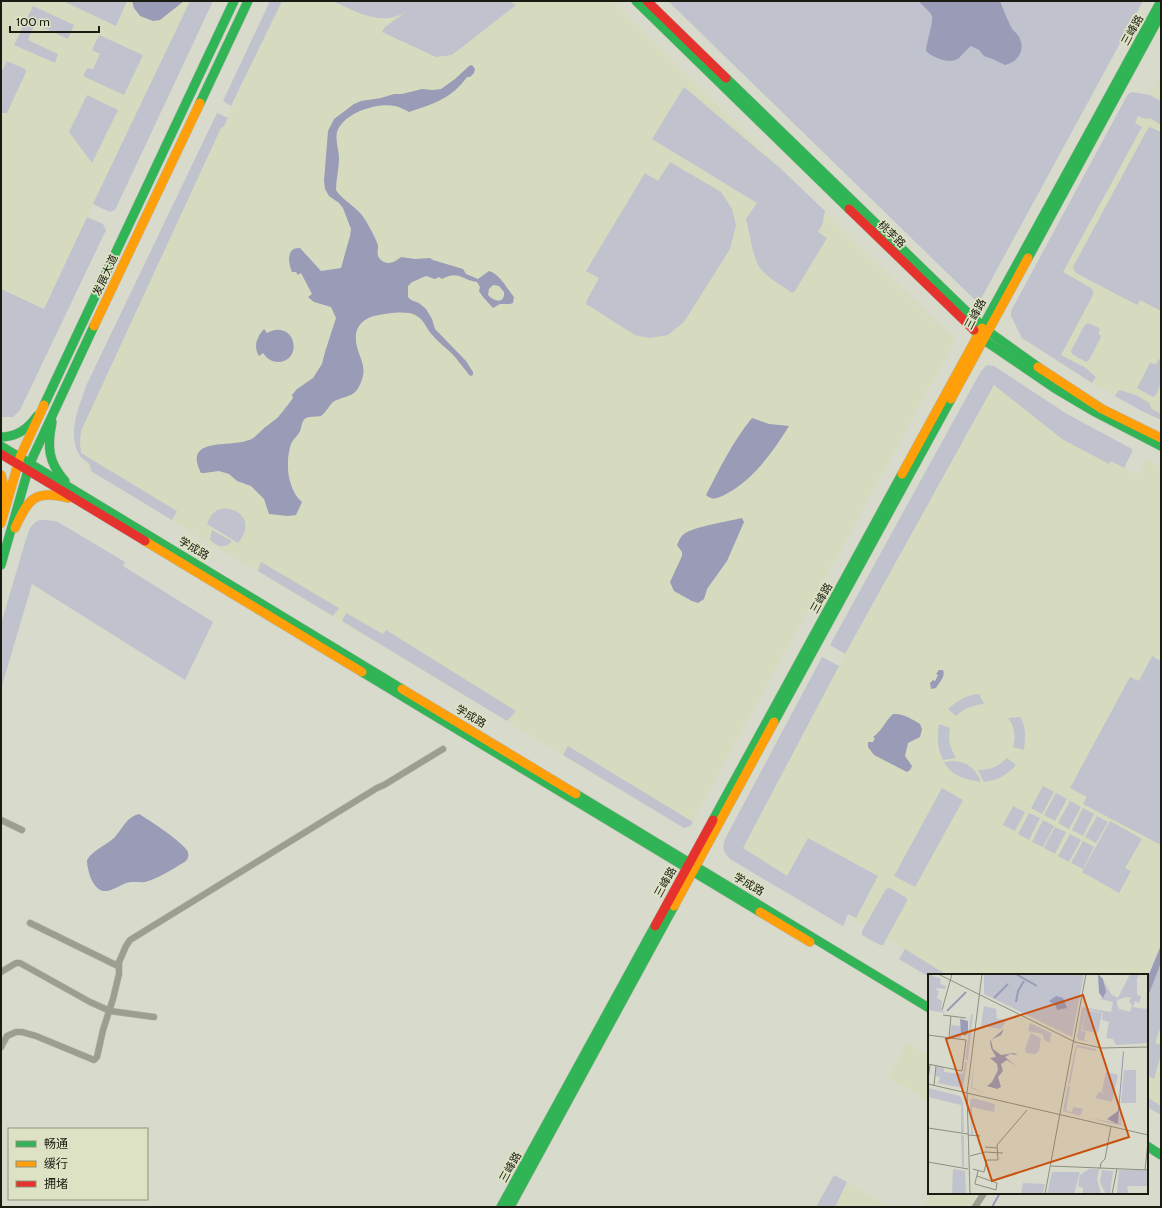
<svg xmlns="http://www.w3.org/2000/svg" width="1162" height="1208" font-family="Cabin,'Noto Sans SC',sans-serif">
<rect width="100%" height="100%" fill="#d8dbcb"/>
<g fill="#d6dbbf">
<path d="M 1,1 L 190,1 L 12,376 L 1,383 Z"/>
<path d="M 282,1 L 613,1 L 861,248 L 954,338 L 955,341 L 953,345 L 690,826 L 684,828 L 87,469 L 81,456 L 80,442 L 81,431 L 221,128 Z"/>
<path d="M 1161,75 L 1161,420 L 1140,410 L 1080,375 L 1022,338 L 1020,333 Z"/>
<path d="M 994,385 L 1109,464 L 1111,461 L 1138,475 L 1147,460 L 1161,465 L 1161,945 L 1147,978 L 1147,975 L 947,975 L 848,915 L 743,848 L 845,654 Z"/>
<path d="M 1161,964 L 1161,1106 L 1147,1097 L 1147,1000 Z"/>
<path d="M 908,1042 L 929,1055 L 929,1102 L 888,1078 Z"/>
<path d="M 847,1182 L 888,1207 L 835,1207 Z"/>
<path d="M 931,1193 L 978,1193 L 970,1207 L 922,1207 Z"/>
</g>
<g fill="#c0c2cd">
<path d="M 63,1 L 127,1 L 116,26 Z"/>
<path d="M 190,1 L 213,1 L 115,210 L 110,212 L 93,204 Z"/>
<path d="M 270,1 L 282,1 L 231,106 L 223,101 Z"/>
<path d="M 333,1 L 508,1 L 516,5 L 452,55 L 436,57 L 382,32 L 385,27 L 406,12 C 402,14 398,16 394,17 C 373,22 352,10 333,1 Z"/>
<path d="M 668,1 L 1143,1 L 982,297 L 979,300 L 976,301 Z"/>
<path d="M 33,6 L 74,25 L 68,39 L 35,24 L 28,40 L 58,54 L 55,63 L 14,45 Z"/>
<path d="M 99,35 L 143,55 L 124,95 L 83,76 L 87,68 L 93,69 L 100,54 L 92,50 Z"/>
<path d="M 7,61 L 25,69 L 26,72 L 7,113 L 1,113 L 1,73 Z"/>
<path d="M 684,87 L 781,169 L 825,211 L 822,225 L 818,232 L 827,238 L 795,291 L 792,293 C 783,286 766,277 760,268 C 752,256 750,233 746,219 L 757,203 L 652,139 Z"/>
<path d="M 1132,92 L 1150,95 L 1161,101 L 1161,125 L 1150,118 L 1145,119 L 1138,116 L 1135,123 L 1142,127 L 1063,272 L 1091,288 L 1094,293 L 1061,355 L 1086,368 L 1096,377 L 1092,383 L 1022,338 L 1011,316 L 1011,311 L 1128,94 Z"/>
<path d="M 87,95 L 118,110 L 92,163 L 69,132 Z"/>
<path d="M 217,113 L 228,118 L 224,126 L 221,128 L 81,431 L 80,442 L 81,453 L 177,511 L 172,520 L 91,471 L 90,465 C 87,461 81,459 79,454 C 67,434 79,407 86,386 Z"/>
<path d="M 1150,127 L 1161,132 L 1161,311 L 1140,300 L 1137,305 L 1076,273 L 1073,268 L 1074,265 L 1147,130 Z"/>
<path d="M 670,162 L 721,192 L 732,209 L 736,225 L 730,249 L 684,322 L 668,335 L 649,338 L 635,335 L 586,304 L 587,300 L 599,278 L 586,271 L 645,173 L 658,181 Z"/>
<path d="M 87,217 L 103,224 L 106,230 L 20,410 L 13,417 L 1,417 L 1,289 L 44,309 Z"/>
<path d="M 1088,323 L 1099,328 L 1100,330 L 1098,333 L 1101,337 L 1089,360 L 1086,362 L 1072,354 L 1071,351 L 1084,326 Z"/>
<path d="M 1159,359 L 1161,360 C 1161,371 1162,392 1153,397 L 1137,388 L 1150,363 L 1156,364 Z"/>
<path d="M 987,365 L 994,366 L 1067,414 L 1132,449 L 1132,452 L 1124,468 L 1111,461 L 1109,464 L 1062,439 L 994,385 L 845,654 L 830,645 L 981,371 Z"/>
<path d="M 1119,390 L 1136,395 L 1149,403 L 1152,409 L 1161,414 L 1161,420 L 1140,410 L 1115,396 Z"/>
<path d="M 226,508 C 247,512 251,527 238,543 L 207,524 C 210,514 216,509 226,508 Z"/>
<path d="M 40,520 L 47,520 L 58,522 L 125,562 L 123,566 L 213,622 L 185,680 L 32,584 L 1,689 L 1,624 L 26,539 C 29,530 31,523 40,520 Z"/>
<path d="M 212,530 L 232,541 C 225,550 215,546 210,539 Z"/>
<path d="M 261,562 L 339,608 L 333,616 L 258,571 Z"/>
<path d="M 346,613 L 383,634 L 386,630 L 516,711 L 507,721 L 342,621 Z"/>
<path d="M 1152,656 L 1161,661 L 1161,845 L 1083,804 L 1087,797 L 1070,788 L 1130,677 L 1139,681 Z"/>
<path d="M 822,657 L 839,666 L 743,848 L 787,876 L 808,838 L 878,876 L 856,918 L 848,914 L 843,926 L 730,859 C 723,851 722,849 725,839 Z"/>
<path d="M 979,694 L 984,704 C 972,705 965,708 956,716 L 948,709 C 957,701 966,695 979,694 Z"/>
<path d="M 1020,717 C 1027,727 1025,739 1024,750 L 1013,747 C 1016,737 1015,726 1008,718 Z"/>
<path d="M 939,724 L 950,728 C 948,740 950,748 956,758 L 943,760 C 937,748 937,738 939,724 Z"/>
<path d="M 568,746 L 693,822 L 690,826 L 684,828 L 563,755 Z"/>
<path d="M 1007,758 L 1016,765 C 1007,775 998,780 984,782 L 978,770 C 990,770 998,767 1007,758 Z"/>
<path d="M 952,761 C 967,761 976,769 981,782 C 967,780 951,776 944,762 Z"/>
<path d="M 1043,786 L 1054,792 L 1042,814 L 1031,808 Z"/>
<path d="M 942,788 L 963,800 L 915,887 L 894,876 Z"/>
<path d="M 1056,793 L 1067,799 L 1055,821 L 1044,815 Z"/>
<path d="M 1070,801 L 1081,807 L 1069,829 L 1058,823 Z"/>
<path d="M 1013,806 L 1025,812 L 1015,831 L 1003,825 Z"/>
<path d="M 1083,808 L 1094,814 L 1083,836 L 1072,830 Z"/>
<path d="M 1029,813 L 1040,818 L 1029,840 L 1018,834 Z"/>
<path d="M 1097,816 L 1108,822 L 1096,843 L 1085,837 Z"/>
<path d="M 1043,820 L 1054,826 L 1043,847 L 1032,842 Z"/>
<path d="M 1110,821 L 1142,839 L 1125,868 L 1131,871 L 1119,893 L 1082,872 Z"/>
<path d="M 1055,827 L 1066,832 L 1055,854 L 1044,848 Z"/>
<path d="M 1070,834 L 1081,840 L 1069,862 L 1058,856 Z"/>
<path d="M 1083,841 L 1094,847 L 1083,869 L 1071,863 Z"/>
<path d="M 890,888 L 907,898 L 907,901 L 883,945 L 880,945 L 862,935 L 862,931 L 886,889 Z"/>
<path d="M 905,949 L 947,975 L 929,975 L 929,977 L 899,959 Z"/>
<path d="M 1161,963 L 1161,1026 L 1155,1043 L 1161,1045 L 1161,1054 L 1154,1079 L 1147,1075 L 1147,999 Z"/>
<path d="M 1147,1097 L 1161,1106 L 1161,1115 L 1147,1107 Z"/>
<path d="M 834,1175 L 847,1182 L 835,1207 L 816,1207 Z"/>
</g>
<g fill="#999bb7" fill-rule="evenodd">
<path d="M 132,1 L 184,1 L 160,20 L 153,21 L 140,16 L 134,8 Z"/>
<path d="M 918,1 L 1000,1 C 1003,10 1007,18 1011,27 C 1013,31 1017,33 1019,37 C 1026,50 1018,62 1005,65 L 995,60 L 984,56 L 979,50 L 971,46 C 966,50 963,54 959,58 C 951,65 933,58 926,51 C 926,43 934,21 932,16 C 929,10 922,5 918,1 Z"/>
<path d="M 472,65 L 475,69 L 474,73 L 470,77 L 467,77 C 451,99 433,104 409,112 C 405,110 400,107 395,106 C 377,102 343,113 337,132 C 335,140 339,150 339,159 C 339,169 336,179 336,190 C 343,201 357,207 364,218 C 367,222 378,242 378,246 C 378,252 376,256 381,260 C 388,266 395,262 401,257 L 415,259 L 430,258 L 433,260 L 463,269 L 466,274 L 478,279 L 489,271 C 500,274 507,289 514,297 L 513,303 L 510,304 L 500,304 L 493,308 L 483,297 L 479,291 L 480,287 L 477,282 C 461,280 459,270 442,279 L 439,277 L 435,279 L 426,276 L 412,282 L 408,286 L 408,297 L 411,300 L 419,303 L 426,309 L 432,319 L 435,329 L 466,361 L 473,372 L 473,375 L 470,376 C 465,370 460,363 455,357 C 447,348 436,341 429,331 C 425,325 423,319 415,315 C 406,310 384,314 374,316 C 365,318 357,325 356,334 C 354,357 373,364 357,390 C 352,397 341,397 333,402 C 329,406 326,412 321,416 C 317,417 310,416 306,418 C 301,421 302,427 300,431 C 298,436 293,439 291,444 C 285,462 287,489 302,502 L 296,515 L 288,516 L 269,514 L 264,499 L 251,486 L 237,481 L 229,474 L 219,471 L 204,473 L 201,473 C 182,436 231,448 249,440 C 253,439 258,434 261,431 C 266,426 271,423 276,419 C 279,417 290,402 293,398 L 292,395 L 297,389 L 313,378 L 322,364 L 325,352 L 336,318 L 331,307 L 314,302 L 308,297 L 312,294 L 301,273 L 298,275 L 296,272 L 292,272 C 288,263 286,247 300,248 L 321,271 L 341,268 L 350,236 L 351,229 L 343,208 L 339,203 L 329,196 L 325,189 L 324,181 L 328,131 L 334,119 L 354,104 L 361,101 L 381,98 L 394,94 L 402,94 L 422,89 L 433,90 L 441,89 L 455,79 L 469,66 ZM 493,285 L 499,286 L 504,292 C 505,304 494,302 488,295 L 489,289 Z"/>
<path d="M 264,329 L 267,333 C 295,318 304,360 279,362 C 272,362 267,359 263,353 L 259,356 C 253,346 257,337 264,329 Z"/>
<path d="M 752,418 L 769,424 L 789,426 C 772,453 754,479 726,494 C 719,498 712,501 706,495 C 720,468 733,441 752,418 Z"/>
<path d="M 742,518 L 744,522 L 727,561 L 707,589 L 704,599 L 698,603 L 692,601 L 674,591 L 670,582 L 682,556 L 682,552 L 677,545 C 679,541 680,537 684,534 C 692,527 730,521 742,518 Z"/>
<path d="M 939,670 L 943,670 C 946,677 939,682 936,688 L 931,689 L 930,683 L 933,680 L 935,681 L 938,675 L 936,674 Z"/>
<path d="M 893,714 C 903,713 912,719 920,724 L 922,729 L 920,737 L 908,743 L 905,756 L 912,766 L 910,770 L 907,772 L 874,755 L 868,747 L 868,742 L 873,742 L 875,738 L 873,737 C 882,731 885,721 893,714 Z"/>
<path d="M 139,814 C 149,820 183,842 188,852 C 189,856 188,858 186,861 C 175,868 157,879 145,882 C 139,883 133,881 126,883 C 120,885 114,890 107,891 C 93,893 87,870 87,860 C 93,850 105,846 114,838 C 122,830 126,817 139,814 Z"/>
<path d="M 1161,945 L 1161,963 L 1147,999 L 1147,979 Z"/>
</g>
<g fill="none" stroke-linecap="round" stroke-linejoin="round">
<path stroke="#999bb7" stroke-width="2" d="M 992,1207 L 1000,1193"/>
<g stroke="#b5b7ab" stroke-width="7">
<g id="street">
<path d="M 1,820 L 22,830"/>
<path d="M 30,923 L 118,966"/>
<path d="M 1,972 L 16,963 L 20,963 L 90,1002 L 110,1011 L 154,1017"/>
<path d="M 1,1047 L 7,1036 L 16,1032 L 22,1032 L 36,1036 L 94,1060 L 97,1057 L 103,1030 L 113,999 L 119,974 L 119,962 L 126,946 L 130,940 L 377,788 L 384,785 L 443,749"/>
<path d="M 975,1207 L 984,1193"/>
</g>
</g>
<g stroke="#b5b7ab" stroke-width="10">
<g id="fast">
<path d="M 636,1 L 849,209"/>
<path d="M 726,78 L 965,310 L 989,332 L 1038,367"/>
<path d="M 200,103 L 248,1"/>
<path d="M 1028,258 L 1161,14"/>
<path d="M 982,328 L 1161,1"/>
<path d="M 974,330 L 984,340 L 1056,389 L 1095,412 L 1161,446"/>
<path d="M 44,405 L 234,1"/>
<path d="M 52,422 C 47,447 48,462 65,481"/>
<path d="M 1,437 C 17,437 28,429 37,416"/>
<path d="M 1,446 L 402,689"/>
<path d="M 1,565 L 30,463 L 94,326"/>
<path d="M 362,672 L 760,912"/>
<path d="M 774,722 L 951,399"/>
<path d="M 576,794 L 929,1008"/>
<path d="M 713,820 L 902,474"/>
<path d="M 1147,1146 L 1161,1155"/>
<path d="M 501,1207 L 655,926"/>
<path d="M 510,1207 L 674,906"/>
</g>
</g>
<g stroke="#b5b7ab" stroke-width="10">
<g id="slow">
<path d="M 94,326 L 200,103"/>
<path d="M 1038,367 L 1102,409 L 1161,438"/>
<path d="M 951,399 L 1028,258"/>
<path d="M 902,474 L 982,328"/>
<path d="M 1,475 L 5,492 L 3,503"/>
<path d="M 1,523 L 20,457 L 44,405"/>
<path d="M 15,528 C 28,499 35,489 68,498"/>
<path d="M 145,541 L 362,672"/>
<path d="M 402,689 L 576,794"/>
<path d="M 674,906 L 774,722"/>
<path d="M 760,912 L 810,942"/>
</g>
</g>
<g stroke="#b5b7ab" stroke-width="10">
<g id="jam">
<path d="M 647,1 L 726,78"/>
<path d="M 849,209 L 974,330"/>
<path d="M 1,454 L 145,541"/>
<path d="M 655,926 L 713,820"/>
</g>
</g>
<use href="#street" stroke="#9c9f90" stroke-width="6"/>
<use href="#fast" stroke="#30b455" stroke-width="9"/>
<use href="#slow" stroke="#ff9f0a" stroke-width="9"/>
<use href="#jam" stroke="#e5322d" stroke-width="9"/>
</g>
<g text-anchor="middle" stroke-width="3.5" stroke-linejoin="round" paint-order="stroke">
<g font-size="11" fill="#1a1c11" stroke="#dde2c4">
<text transform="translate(1132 30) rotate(-61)" y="4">三峰路</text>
<text transform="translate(892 234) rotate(44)" y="4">桃李路</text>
<text transform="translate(105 275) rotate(-65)" y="4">发展大道</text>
<text transform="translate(975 314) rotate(-62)" y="4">三峰路</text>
<text transform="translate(194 548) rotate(31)" y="4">学成路</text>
<text transform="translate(821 598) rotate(-61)" y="4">三峰路</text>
<text transform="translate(471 716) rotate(31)" y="4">学成路</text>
<text transform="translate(665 882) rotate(-61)" y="4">三峰路</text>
<text transform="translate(749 884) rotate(31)" y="4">学成路</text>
<text transform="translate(510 1167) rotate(-61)" y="4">三峰路</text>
</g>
</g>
<g transform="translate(928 974)">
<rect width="220" height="220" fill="#d8dbcb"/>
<path d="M 0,0 L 13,5 L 12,10 L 18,12 L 17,15 L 9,14 L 8,16 L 11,17 L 9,24 L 14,27 L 13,36 L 18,39 L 0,36 ZM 56,0 L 156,0 L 144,63 L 56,20 ZM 202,0 L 212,0 L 209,4 L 209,21 L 213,22 L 211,29 L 207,27 L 205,33 L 218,35 L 220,31 L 220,69 L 188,71 L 185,65 L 178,64 L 181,48 L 174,46 L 175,39 L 158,35 L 153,57 L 158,58 L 156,66 L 161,68 L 151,66 L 149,63 L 154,33 L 183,38 L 185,28 L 172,25 L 177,21 L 176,8 L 184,21 L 190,24 ZM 199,23 L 204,24 L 201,26 L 204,32 L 202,38 L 191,35 L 189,30 L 189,26 ZM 56,32 L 68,35 L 69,45 L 79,46 L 73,55 L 53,52 ZM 158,36 L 174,39 L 170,59 L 154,56 ZM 43,40 L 45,41 L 40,86 L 37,86 ZM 102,49 L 123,59 L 122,69 L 117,67 L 114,60 L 100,57 ZM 23,51 L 34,52 L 33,64 L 22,63 ZM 103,59 L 113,64 L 111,77 L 107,80 L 98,79 L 97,75 ZM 48,70 L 44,113 L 58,120 L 43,114 ZM 148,71 L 168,75 L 168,77 L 149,73 L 142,110 L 140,110 ZM 37,88 L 39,88 L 35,114 L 10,109 L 12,104 L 7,101 L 8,92 L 16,93 L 16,98 L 35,100 ZM 196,96 L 208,96 L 208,129 L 193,129 L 193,150 L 200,153 L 160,144 L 191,149 ZM 178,98 L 190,101 L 184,128 L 167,124 L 171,118 L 176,119 L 174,117 ZM 140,111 L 142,112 L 138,137 L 144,138 L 145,133 L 155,135 L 152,142 L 135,137 ZM 0,114 L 32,122 L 35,128 L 36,158 L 33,159 L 33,131 L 0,123 ZM 45,124 L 67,130 L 66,138 L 44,133 L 45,161 L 43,161 L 42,126 ZM 33,160 L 36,162 L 36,193 L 34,193 ZM 25,195 L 37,197 L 38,220 L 24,220 ZM 161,195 L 171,195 L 169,205 L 173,220 L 155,219 L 155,214 L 150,212 L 152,201 ZM 174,196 L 185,197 L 182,220 L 178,220 L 172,208 ZM 191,196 L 220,196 L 220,212 L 199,212 L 201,220 L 189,220 ZM 124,198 L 152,198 L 146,220 L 119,220 ZM 95,209 L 117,210 L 115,220 L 93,220 Z" fill="#c0c2cd" fill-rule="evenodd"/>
<path d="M 170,0 L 175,5 L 178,18 L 175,24 L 171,19 ZM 128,22 L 135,24 L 139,34 L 129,36 L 128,32 L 121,27 ZM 32,45 L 40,47 L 40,59 L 37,62 L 33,59 ZM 76,55 L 73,61 L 63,66 L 65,75 L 73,81 L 86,79 L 90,81 L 82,80 L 77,83 L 88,92 L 79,86 L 73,90 L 75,97 L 70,103 L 73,113 L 69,115 L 59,112 L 64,108 L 70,96 L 69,90 L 62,84 L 68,83 L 63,74 L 62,67 ZM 195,77 L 196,78 L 190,150 L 179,145 L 190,137 Z" fill="#999bb7"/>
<path fill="none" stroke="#999bb7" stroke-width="2" d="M 88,0 L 109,12M 66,24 L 80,10M 88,28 L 90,17 L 96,7M 19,37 L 38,18"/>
<path fill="none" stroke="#8c8f81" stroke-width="1" d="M 10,0 L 147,68 L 173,74 L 220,73M 14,36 L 24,0M 15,41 L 38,44M 0,61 L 38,66 L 34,97 L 0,90M 21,63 L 23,42M 0,105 L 2,91M 0,110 L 220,161M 6,111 L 8,92M 0,154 L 40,160M 40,161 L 52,162M 57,173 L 69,174M 42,182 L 57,178 L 75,179M 0,188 L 40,195M 123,192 L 220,196M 45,195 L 56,198 L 59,186 L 70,186 L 69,171 L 99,136M 172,195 L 173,189 L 177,185 L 183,152M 217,196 L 220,168M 49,202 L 69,209 L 68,216 L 47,210 L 47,209 L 50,197M 42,220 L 39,119 L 54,0M 117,220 L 158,0M 184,220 L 189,195"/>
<path fill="#c9500d" fill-opacity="0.15" stroke="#c9500d" stroke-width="2" d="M 155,21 L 201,163 L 64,207 L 18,65 Z"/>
<rect width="220" height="220" fill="none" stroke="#1a1c11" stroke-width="2"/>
</g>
<rect width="1162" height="1208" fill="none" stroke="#1a1c11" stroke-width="4"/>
<rect x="8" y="1128" width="140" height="72" fill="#dde2c4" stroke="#8f937c"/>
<rect x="16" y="1141" width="20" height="6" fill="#30b455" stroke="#8f937c"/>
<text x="44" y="1148" font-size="12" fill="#1a1c11">畅通</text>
<rect x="16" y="1161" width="20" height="6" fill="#ff9f0a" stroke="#8f937c"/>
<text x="44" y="1168" font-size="12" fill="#1a1c11">缓行</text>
<rect x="16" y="1181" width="20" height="6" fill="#e5322d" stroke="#8f937c"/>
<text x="44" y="1188" font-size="12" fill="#1a1c11">拥堵</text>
<path d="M10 26v6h89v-6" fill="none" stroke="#1a1c11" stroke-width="2"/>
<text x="16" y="26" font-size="12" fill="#1a1c11" stroke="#dde2c4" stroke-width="3" paint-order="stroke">100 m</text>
</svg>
